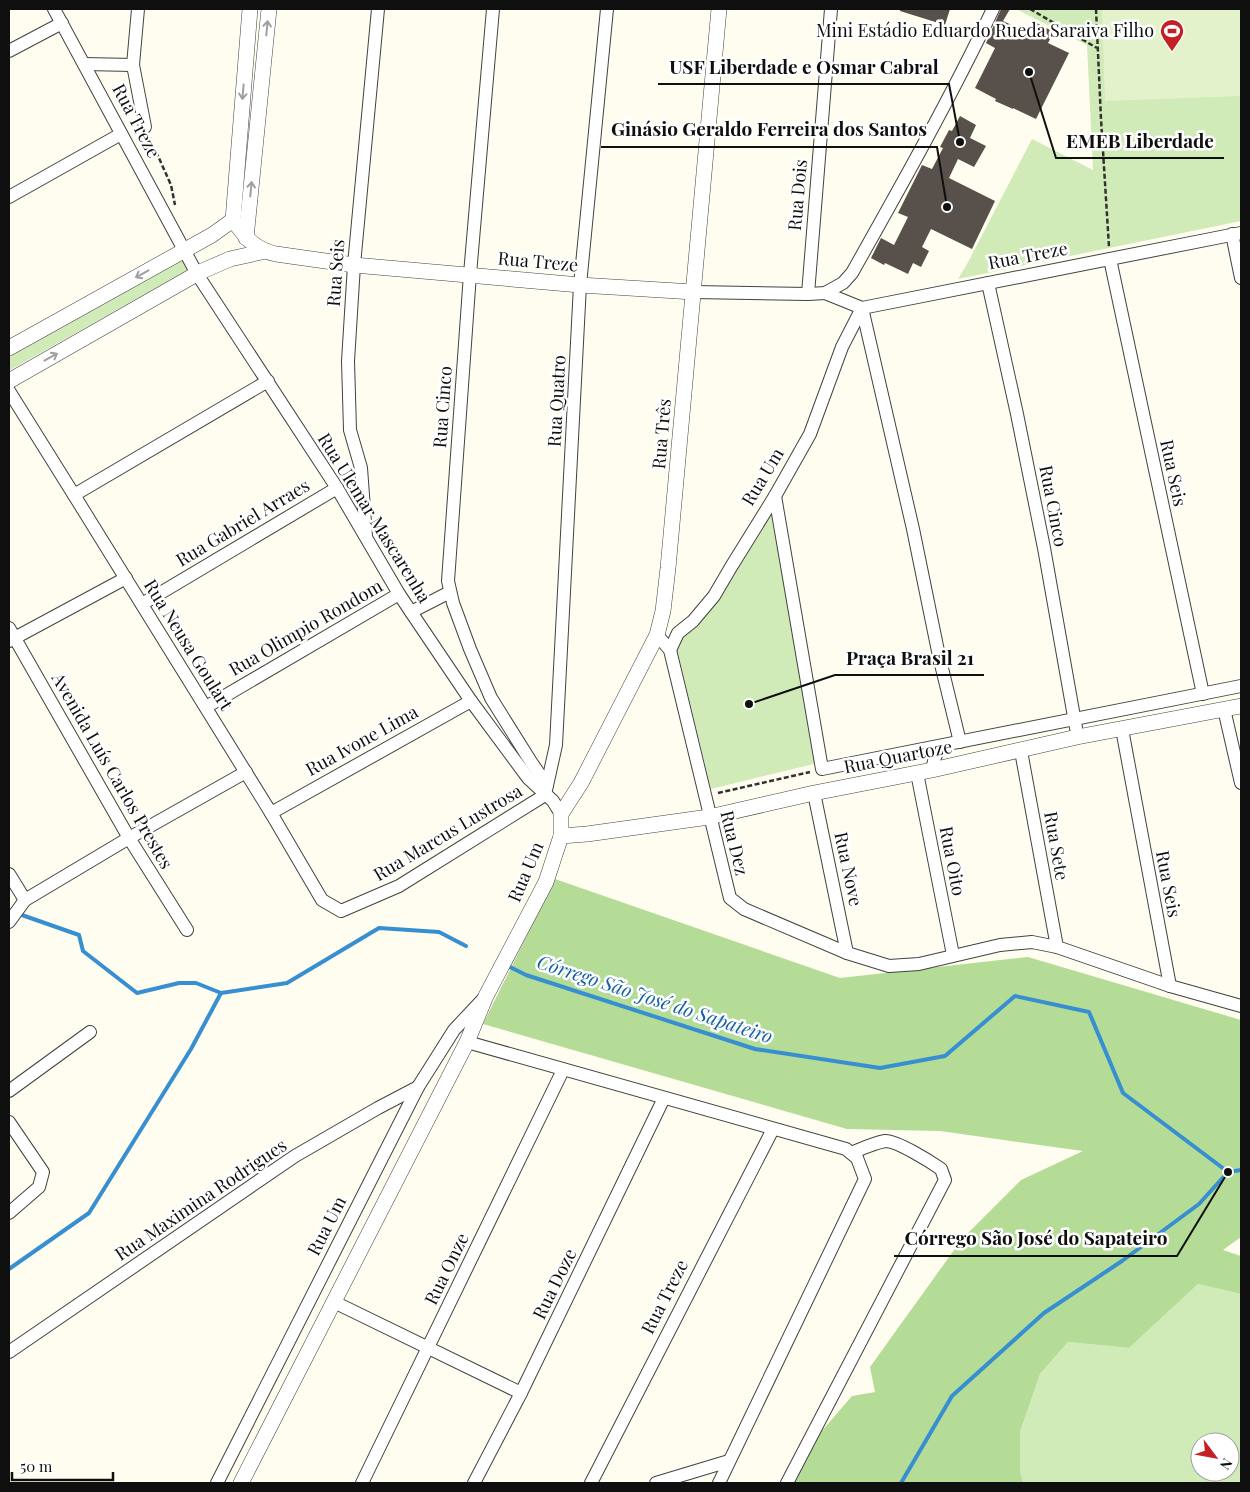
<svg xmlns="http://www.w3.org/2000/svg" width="1250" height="1492" font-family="'Playfair Display',serif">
<rect width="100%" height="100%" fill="#fffdf0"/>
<g fill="#d1ebb8" fill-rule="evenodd">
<path d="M 1016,9 L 1241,9 L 1241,221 L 958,279 L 967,264 L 1032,139 L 1093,170 L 1087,45 Z"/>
<path d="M 180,255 L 188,270 L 10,370 L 9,367 L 9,352 Z"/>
<path d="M 770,508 L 818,763 L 711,789 L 676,645 L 710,610 Z"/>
<path d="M 1198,1284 L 1241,1294 L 1241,1483 L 1023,1483 L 1020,1471 L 1020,1432 L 1040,1374 L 1068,1342 L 1129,1348 ZM 1200,1442 L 1230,1442 L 1230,1472 L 1200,1472 Z"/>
</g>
<path fill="#b4dc97" d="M 555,879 L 840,978 L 1028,957 L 1241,1020 L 1241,1237 L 1223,1250 L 1241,1256 L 1241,1294 L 1198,1284 L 1129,1348 L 1068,1342 L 1040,1374 L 1020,1432 L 1020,1471 L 1023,1483 L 795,1483 L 795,1462 L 852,1396 L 875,1392 L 870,1367 L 962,1239 L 1021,1180 L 1083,1151 L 940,1131 L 847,1129 L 483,1024 Z"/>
<path fill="#e3f2ca" d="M 1102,9 L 1241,9 L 1241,96 L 1105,101 Z"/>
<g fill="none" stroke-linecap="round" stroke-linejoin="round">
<g stroke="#378fd2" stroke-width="4">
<path d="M 19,914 L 79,935 L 83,951 L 137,993 L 179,983 L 196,983 L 221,993"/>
<path d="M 508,966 L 526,975 L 755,1049 L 880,1068 L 945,1056 L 1015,996 L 1089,1012 L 1123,1093 L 1228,1172"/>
<path d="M 221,993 L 287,983 L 379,928 L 439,932 L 466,946"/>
<path d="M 9,1269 L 89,1213 L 191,1049 L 221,993"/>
<path d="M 901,1483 L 952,1396 L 1044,1313 L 1122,1261 L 1199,1204 L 1228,1172 L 1241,1170"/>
</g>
</g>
<g fill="#58504a">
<path d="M 900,9 L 950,9 L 945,25 L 900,11 Z"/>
<path d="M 1001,9 L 1010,9 L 1003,21 L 1029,33 L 1035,22 L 1054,32 L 1048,43 L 1069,53 L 1036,119 L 1013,108 L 1013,109 L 995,101 L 996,99 L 975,88 L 995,48 L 986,43 Z"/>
<path d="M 960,116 L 976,125 L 970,138 L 986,146 L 974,167 L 958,159 L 949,178 L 995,201 L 972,249 L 931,229 L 922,247 L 929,251 L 921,267 L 913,263 L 908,274 L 885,263 L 884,265 L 871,258 L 881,238 L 894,245 L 908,217 L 898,213 L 922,165 L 932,169 L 943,148 L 940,147 L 949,130 L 952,131 Z"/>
</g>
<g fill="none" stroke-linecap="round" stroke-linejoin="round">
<g stroke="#424242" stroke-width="14">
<g id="minor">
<path d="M 54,9 L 197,274 L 337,488 L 399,594 L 411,612 L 471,701 L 528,778 L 553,801 L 561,814"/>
<path d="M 138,9 L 133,65 L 145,127"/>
<path d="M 493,9 L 470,274 L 448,581 L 453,603 L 470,649 L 491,698 L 531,762 L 547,785"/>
<path d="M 9,51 L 62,23"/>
<path d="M 84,64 L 133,65"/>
<path d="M 9,197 L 121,134"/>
<path d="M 1232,234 L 1241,278"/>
<path d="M 1110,259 L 1203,694"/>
<path d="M 988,283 L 1017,414 L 1044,548 L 1076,728"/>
<path d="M 694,292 L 808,294 L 825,293 L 843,283 L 852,273 C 901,186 950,99 993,9"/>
<path d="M 825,293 L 862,308 L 1241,233"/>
<path d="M 808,294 L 831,9"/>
<path d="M 862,308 L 913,529 L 939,656 L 960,742"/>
<path d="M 9,391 L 74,495 L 271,813 L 322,900 L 341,911 L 399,886 L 545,795"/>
<path d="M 74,495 L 268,381"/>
<path d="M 775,496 L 822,769 L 1241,686"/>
<path d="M 366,536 L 361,468 L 350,430 L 348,361 L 354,265 L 378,9"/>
<path d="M 142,604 L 337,488"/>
<path d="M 411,612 L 450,592"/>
<path d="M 9,628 L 129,838 L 187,930"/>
<path d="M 657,635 L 670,650 L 730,898 L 744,909 L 847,953 L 889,966 L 919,964 L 1000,945 L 1032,942 L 1057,947 L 1170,986 L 1241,1006"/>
<path d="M 9,641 L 126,578"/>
<path d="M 670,650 L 678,633 L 693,621 L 714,596 L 731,567 L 775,496 L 810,434 L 842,347 L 862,308"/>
<path d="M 206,707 L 399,594"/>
<path d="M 1224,709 L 1241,783"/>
<path d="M 1122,729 L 1170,986"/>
<path d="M 1021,751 L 1057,947"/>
<path d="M 932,770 L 935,757 L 941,746"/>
<path d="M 917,773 L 953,955"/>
<path d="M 546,790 L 556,745 L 580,285 L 607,9"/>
<path d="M 814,793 L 847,953"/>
<path d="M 271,813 L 471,701"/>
<path d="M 9,874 L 25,900"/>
<path d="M 9,922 L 25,900 L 129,838 L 246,772"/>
<path d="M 467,1042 L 846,1149 L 857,1158 L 865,1179 L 719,1483"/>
<path d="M 9,1091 L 90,1032"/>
<path d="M 9,1122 L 43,1172 L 39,1187 L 9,1213"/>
<path d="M 334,1302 L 521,1393"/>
<path d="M 9,1352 L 295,1156 L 378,1108 L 418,1087"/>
<path d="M 217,1483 L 418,1087 L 454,1030 L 484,998"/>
<path d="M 362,1483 L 563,1070"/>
<path d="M 474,1483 L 521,1393 L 664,1098"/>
<path d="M 591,1483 L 773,1129"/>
<path d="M 656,1483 L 729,1461"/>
<path d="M 787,1483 L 945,1180 L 941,1169 C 931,1162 896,1140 885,1141 C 874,1143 861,1149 851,1153"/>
</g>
</g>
<g stroke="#424242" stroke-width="16">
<g id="tertiary">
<path d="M 233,220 C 246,237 253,249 276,254 L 354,265 L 580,285 L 694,292"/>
<path d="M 233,220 L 250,9"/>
<path d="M 246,238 L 269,9"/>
<path d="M 9,348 L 212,235 L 233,220"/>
<path d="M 9,381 L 200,272 L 230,259 L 266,251"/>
<path d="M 561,836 L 587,834 L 709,817 L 814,793 L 932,770 L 1077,737 L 1241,706"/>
<path d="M 241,1483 L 467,1042 L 486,996 L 546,882 L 561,836 L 561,814 L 581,783 L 657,635 L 663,611 L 668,568 L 719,9"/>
</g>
</g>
<g stroke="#313131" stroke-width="2.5" stroke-dasharray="5 2.5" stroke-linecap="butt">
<path d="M 1030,9 L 1097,48"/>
<path d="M 1096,9 L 1101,119 L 1109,247"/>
<path d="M 150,138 L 171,185 L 175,205"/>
<path d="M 718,793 L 810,772"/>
</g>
<use href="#minor" stroke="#fff" stroke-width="12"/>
<use href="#tertiary" stroke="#fff" stroke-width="15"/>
</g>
<defs><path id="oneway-shaft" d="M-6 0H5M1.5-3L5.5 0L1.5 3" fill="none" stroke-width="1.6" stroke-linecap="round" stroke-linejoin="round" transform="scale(1.25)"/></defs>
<g stroke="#9f9f9f">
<use href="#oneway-shaft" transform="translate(267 28) rotate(-84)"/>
<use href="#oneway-shaft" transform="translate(243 92) rotate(95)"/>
<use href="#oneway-shaft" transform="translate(251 189) rotate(-84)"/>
<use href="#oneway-shaft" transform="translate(142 274) rotate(151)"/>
<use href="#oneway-shaft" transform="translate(51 357) rotate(-29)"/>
</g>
<defs>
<g id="stadium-pin" transform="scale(1.25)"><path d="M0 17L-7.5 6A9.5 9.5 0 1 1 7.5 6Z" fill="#c42124" stroke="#fff"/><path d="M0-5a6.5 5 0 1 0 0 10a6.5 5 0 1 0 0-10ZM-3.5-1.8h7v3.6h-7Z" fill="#fff"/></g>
</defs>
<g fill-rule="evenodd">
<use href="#stadium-pin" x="1172" y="31"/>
</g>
<g text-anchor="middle" stroke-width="5" stroke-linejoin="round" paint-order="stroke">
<g font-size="18" fill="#0f0f0f" stroke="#fff" text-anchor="end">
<text x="1154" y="37">Mini Estádio Eduardo Rueda Saraiva Filho</text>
</g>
<g font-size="18" fill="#0f0f0f" stroke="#fff">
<text transform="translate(136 121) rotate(62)" y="6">Rua Treze</text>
<text transform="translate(798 195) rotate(-85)" y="6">Rua Dois</text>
<text transform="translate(1028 256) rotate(-11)" y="6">Rua Treze</text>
<text transform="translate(538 262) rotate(5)" y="6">Rua Treze</text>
<text transform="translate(336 273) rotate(-86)" y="6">Rua Seis</text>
<text transform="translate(557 401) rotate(-87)" y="6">Rua Quatro</text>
<text transform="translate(443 407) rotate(-86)" y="6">Rua Cinco</text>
<text transform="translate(662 434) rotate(-85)" y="6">Rua Três</text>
<text transform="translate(1173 473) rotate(78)" y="6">Rua Seis</text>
<text transform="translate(763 477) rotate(-59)" y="6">Rua Um</text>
<text transform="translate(1053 506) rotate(79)" y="6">Rua Cinco</text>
<text transform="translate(374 518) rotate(58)" y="6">Rua Ulemar Mascarenha</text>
<text transform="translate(243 523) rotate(-31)" y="6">Rua Gabriel Arraes</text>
<text transform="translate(306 628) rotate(-30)" y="6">Rua Olimpio Rondom</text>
<text transform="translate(188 645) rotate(58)" y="6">Rua Neusa Goulart</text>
<text transform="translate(362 741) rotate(-29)" y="6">Rua Ivone Lima</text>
<text transform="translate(898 757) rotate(-11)" y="6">Rua Quartoze</text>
<text transform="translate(112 771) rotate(60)" y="6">Avenida Luís Carlos Prestes</text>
<text transform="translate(448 833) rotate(-31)" y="6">Rua Marcus Lustrosa</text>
<text transform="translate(734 843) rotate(76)" y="6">Rua Dez</text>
<text transform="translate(1056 846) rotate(80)" y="6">Rua Sete</text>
<text transform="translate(952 861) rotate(79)" y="6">Rua Oito</text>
<text transform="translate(848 869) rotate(78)" y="6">Rua Nove</text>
<text transform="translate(526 872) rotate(-67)" y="6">Rua Um</text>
<text transform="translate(1168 884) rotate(79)" y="6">Rua Seis</text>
<text transform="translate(201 1200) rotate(-34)" y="6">Rua Maximina Rodrigues</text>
<text transform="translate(327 1226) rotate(-63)" y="6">Rua Um</text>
<text transform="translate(447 1269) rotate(-64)" y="6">Rua Onze</text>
<text transform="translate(555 1284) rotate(-64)" y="6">Rua Doze</text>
<text transform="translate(665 1297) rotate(-63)" y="6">Rua Treze</text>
</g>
<g font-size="19" font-style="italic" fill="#1361a5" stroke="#fff">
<text transform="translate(655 999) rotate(18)" y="7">Córrego São José do Sapateiro</text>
</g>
</g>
<path fill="none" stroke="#0f0f0f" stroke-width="2" d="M960 142L949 84H658M947 207L937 147H601M1029 72L1056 158H1224M749 704L835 675H984M1228 1172L1177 1256H894"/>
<g fill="#0f0f0f" stroke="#fff" stroke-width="2">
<circle cx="960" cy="142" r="5"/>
<circle cx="947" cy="207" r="5"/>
<circle cx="1029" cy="72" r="5"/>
<circle cx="749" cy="704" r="5"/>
<circle cx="1228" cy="1172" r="5"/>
</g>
<g font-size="19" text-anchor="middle" font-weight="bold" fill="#0f0f0f" stroke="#fff" stroke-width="5" stroke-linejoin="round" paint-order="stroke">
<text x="804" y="74">USF Liberdade e Osmar Cabral</text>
<text x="769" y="136">Ginásio Geraldo Ferreira dos Santos</text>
<text x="1140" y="148">EMEB Liberdade</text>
<text x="910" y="665">Praça Brasil 21</text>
<text x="1036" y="1245">Córrego São José do Sapateiro</text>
</g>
<rect width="1250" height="1492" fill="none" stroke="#0f0f0f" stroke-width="20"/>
<g transform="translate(1215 1457) rotate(122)"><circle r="24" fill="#ffffff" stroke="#9f9f9f"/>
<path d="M0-4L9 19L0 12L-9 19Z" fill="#c42124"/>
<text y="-8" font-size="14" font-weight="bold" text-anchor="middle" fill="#0f0f0f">N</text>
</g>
<path d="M12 1472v8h101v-8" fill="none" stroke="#0f0f0f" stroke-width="2.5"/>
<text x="20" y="1472" font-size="15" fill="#0f0f0f" stroke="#ffffff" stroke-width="4" paint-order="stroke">50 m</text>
</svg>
